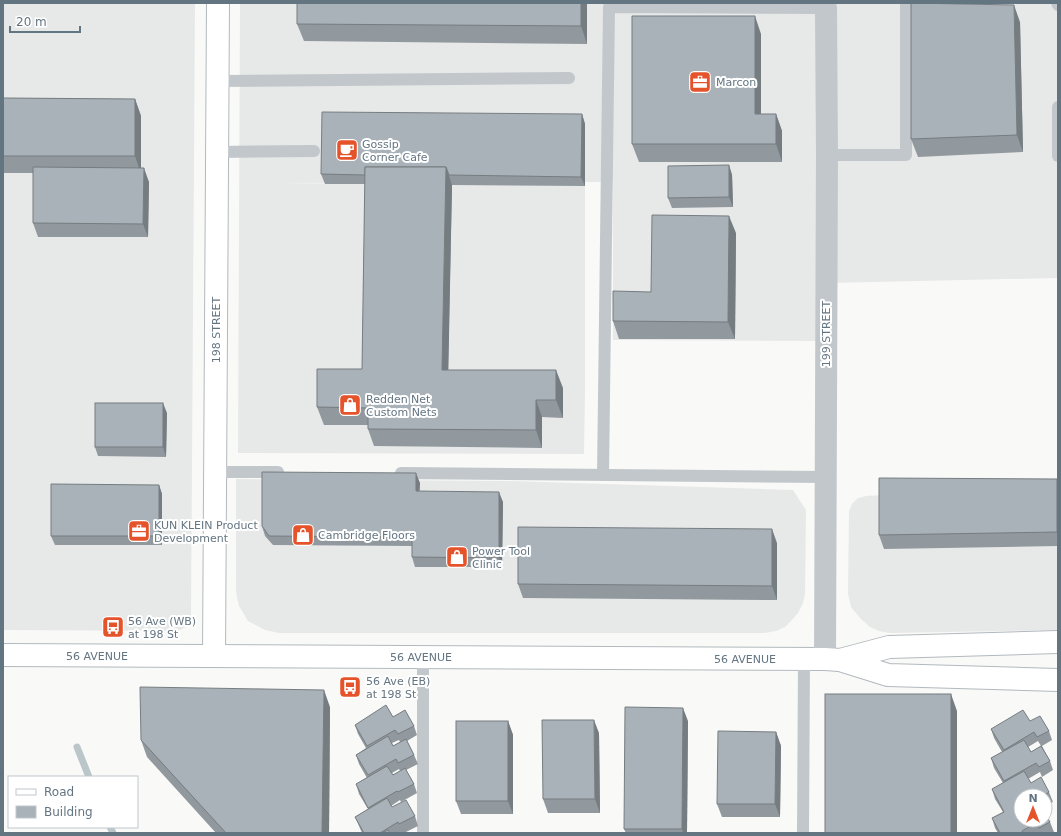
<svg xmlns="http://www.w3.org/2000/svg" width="1061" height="836" font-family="'DejaVu Sans',sans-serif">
<rect width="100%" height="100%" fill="#f9f9f7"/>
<g fill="#e7e8e8">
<path d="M 3,3 L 195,3 L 191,616 L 190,622 L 188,626 L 178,631 L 3,630 Z"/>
<path d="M 240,3 L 1058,3 L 1058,278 L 827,283 L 826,341 L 613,340 L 613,182 L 277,183 L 585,186 L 585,388 L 584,454 L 238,453 Z"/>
<path d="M 236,479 L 512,481 L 793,490 L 806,510 L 805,594 L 803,603 L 798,613 L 791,621 L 785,627 L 776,631 L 765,633 L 279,633 L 265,630 L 248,621 L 239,606 L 237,598 L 236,590 Z"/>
<path d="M 1058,485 L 1058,630 L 890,633 L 879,631 L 870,627 L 860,618 L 851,607 L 848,594 L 849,511 L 852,504 L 858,498 L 866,496 Z"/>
</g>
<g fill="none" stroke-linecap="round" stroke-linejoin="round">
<g stroke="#bac6ca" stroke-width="7">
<path d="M 77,747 L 89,777"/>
<path d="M 110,827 L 113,833"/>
</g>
<g stroke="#b2b9be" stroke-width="24">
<g id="secondary">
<path d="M 3,655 L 825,659 L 840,660 L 888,675 L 1058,680"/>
<path d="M 214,656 L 218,3"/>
<path d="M 840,660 L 889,647 L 1058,642"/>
</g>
</g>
<g stroke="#c2c7cb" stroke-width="12">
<path d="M 1057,3 L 1058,5"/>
<path d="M 217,81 L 569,78"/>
<path d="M 217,152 L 314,151"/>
<path d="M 827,155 L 906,155 L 906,3"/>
<path d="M 1058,156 L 1058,107"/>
<path d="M 215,472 L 278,472"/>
<path d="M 401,473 L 826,477"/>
<path d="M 603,475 L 609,7 L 826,8 L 830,4"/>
<path d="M 423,657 L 423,833"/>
<path d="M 803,833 L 804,659"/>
</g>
<path stroke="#c2c7cb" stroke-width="22" d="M 825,659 L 827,155 L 826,8"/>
<use href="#secondary" stroke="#fff" stroke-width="22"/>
</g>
<g fill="#91999e" fill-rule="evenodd">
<path d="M 297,3 L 587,3 L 587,44 L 304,41 L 297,24 Z"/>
<path d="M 1020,22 L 1023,152 L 918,157 L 911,139 Z"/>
<path d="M 761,34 L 761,114 L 776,114 L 782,131 L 782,162 L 639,162 L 632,144 Z"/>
<path d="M 3,98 L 135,99 L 141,116 L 141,168 L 149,182 L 148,237 L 38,237 L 33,223 L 33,173 L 3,173 Z"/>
<path d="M 582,114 L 585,124 L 585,186 L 452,185 L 448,370 L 563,388 L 563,418 L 542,417 L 542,448 L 374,446 L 368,429 L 368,425 L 324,425 L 317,407 L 362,369 L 365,184 L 325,184 L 321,174 Z"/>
<path d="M 729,165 L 732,175 L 733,207 L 672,208 L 668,198 Z"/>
<path d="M 736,233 L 735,339 L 619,339 L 613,321 Z"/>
<path d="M 167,413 L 166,457 L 98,456 L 95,447 Z"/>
<path d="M 1057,479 L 1058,482 L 1058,546 L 884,549 L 879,535 Z"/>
<path d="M 420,483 L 419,491 L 503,502 L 502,567 L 415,567 L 412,557 L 412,546 L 273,545 L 265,536 L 262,526 Z"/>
<path d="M 159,485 L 162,494 L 162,545 L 55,545 L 51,536 Z"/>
<path d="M 777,543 L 777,600 L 523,598 L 518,584 Z"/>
<path d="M 330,707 L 329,833 L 216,833 L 147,757 L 141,740 Z"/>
<path d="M 393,717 L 414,726 L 417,735 L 407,741 L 414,755 L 418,764 L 406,770 L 414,784 L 417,793 L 401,802 L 400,800 L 391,806 L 392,807 L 415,816 L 418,826 L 404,833 L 402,833 L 401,832 L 399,833 L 362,833 L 359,826 L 355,817 L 368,809 L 359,794 L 356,784 L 367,778 L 359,764 L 356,755 L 366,748 L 358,734 L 355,725 ZM 399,740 L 400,742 L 393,746 L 392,743 ZM 399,769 L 400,771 L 393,775 L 392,773 Z"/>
<path d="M 508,721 L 513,735 L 513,814 L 461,814 L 456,801 Z"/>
<path d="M 688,721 L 687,833 L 626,833 L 624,829 Z"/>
<path d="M 1030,721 L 1049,731 L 1052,740 L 1042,746 L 1050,761 L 1053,770 L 1042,777 L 1040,772 L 1028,779 L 1031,783 L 1049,792 L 1053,802 L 1045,806 L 1045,796 L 1021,796 L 1021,820 L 1050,822 L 1054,832 L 1051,833 L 998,833 L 995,828 L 992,818 L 1003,812 L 995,799 L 992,789 L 1003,783 L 994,768 L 991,758 L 1002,752 L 994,738 L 991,729 ZM 1038,741 L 1041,746 L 1031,752 L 1028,747 Z"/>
<path d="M 776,732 L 781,746 L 780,817 L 722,817 L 717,804 Z"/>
<path d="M 599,733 L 600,813 L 548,813 L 543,799 Z"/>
</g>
<g fill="#767d81">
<path d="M 581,3 L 587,3 L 587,44 L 581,26 Z"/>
<path d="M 1014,5 L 1020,22 L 1023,152 L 1017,135 Z"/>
<path d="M 755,16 L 761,34 L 761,131 L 755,114 Z"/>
<path d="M 135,99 L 141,116 L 141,174 L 135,156 Z"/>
<path d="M 582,114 L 585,124 L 585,186 L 581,177 Z"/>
<path d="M 776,114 L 782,131 L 782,162 L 776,144 Z"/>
<path d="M 729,165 L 732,175 L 733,207 L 729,197 Z"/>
<path d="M 446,167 L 452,185 L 448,387 L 442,370 Z"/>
<path d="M 144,168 L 149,182 L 148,237 L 143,224 Z"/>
<path d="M 729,216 L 736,233 L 735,339 L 728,322 Z"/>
<path d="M 556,370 L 563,388 L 563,418 L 556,400 Z"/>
<path d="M 536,400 L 542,417 L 542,448 L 536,430 Z"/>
<path d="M 163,403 L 167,413 L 166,457 L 163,447 Z"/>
<path d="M 416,473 L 420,483 L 419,501 L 416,491 Z"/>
<path d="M 1057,479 L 1058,482 L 1058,535 L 1057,532 Z"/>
<path d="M 159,485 L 162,494 L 162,545 L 159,536 Z"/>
<path d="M 499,492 L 503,502 L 502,567 L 499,558 Z"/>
<path d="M 772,529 L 777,543 L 777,600 L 772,586 Z"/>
<path d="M 324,690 L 330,707 L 329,833 L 322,833 Z"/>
<path d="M 951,694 L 957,711 L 957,833 L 951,833 Z"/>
<path d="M 683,708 L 688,721 L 687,833 L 683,833 L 682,829 Z"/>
<path d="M 594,720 L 599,733 L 600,813 L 595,799 Z"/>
<path d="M 508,721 L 513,735 L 513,814 L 508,801 Z"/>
<path d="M 776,732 L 781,746 L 780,817 L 775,804 Z"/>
</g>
<g fill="#a9b2b8" stroke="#767d81">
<path d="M 297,3 L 581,3 L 581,26 L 297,24 Z"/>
<path d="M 911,3 L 1014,5 L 1017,135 L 911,139 Z"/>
<path d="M 632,16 L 755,16 L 755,114 L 776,114 L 776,144 L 632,144 Z"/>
<path d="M 3,98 L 135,99 L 135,156 L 3,156 Z"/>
<path d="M 322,112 L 582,114 L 581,177 L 449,175 L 446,167 L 365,167 L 365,175 L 321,174 Z"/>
<path d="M 729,165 L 729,197 L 668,198 L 668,166 Z"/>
<path d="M 33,167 L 144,168 L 143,224 L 33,223 Z"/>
<path d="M 365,167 L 446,167 L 442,370 L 556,370 L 556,400 L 536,400 L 536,430 L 368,429 L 368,408 L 317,407 L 317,369 L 362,369 Z"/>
<path d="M 652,215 L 729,216 L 728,322 L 613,321 L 613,291 L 651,292 Z"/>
<rect x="95" y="403" width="68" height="44"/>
<path d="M 262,472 L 416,473 L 416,491 L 499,492 L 499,558 L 412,557 L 412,537 L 269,536 L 262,526 Z"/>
<path d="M 879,478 L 1057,479 L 1057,532 L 879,535 Z"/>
<path d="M 51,484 L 159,485 L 159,536 L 51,536 Z"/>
<path d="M 518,527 L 772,529 L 772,586 L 518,584 Z"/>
<path d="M 140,687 L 324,690 L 322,833 L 226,833 L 141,740 Z"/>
<rect x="825" y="694" width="126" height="139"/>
<path d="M 386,705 L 393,717 L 405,710 L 414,726 L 398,734 L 395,730 L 367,746 L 355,725 Z"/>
<path d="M 625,707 L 683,708 L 682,829 L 624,829 Z"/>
<path d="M 1023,710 L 1030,721 L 1040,716 L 1049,731 L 1037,737 L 1034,732 L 1004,750 L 991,729 Z"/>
<path d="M 542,720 L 594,720 L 595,799 L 543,799 Z"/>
<rect x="456" y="721" width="52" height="80"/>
<path d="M 718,731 L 776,732 L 775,804 L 717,804 Z"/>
<path d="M 388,736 L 393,746 L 406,739 L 414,755 L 398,763 L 396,759 L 368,775 L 356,755 Z"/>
<path d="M 1024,740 L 1031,752 L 1041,746 L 1050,761 L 1039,767 L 1036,763 L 1004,781 L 991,758 Z"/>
<path d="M 387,766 L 393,775 L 405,768 L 414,784 L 398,792 L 397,791 L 368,808 L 356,784 Z"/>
<path d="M 1024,771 L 1031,783 L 1041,777 L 1049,792 L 1043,796 L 1037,796 L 1036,794 L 1032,796 L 1021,796 L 1021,820 L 1045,820 L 1045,813 L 1050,822 L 1039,828 L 1036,823 L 1022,831 L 1023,833 L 1000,833 L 992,818 L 1004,812 L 992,789 Z"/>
<path d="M 387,798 L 392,807 L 406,800 L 415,816 L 399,824 L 398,822 L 380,833 L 364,833 L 355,817 Z"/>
<path d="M 388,830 L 390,833 L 382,833 Z"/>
</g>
<defs>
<g id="office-square" transform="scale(1.15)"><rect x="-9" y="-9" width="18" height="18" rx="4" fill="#e5532b" stroke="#fff"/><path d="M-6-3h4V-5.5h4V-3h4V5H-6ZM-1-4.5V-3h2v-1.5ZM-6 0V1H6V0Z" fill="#fff"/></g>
<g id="cafe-square" transform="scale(1.15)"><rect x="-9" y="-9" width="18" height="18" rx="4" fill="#e5532b" stroke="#fff"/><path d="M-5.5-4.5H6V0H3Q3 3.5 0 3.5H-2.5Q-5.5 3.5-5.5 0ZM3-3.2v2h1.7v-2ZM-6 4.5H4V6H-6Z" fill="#fff"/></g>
<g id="shop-square" transform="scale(1.15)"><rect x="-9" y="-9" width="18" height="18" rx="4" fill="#e5532b" stroke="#fff"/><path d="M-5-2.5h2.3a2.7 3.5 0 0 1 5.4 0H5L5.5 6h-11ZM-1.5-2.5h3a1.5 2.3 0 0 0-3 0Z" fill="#fff"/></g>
<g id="bus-square" transform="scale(1.15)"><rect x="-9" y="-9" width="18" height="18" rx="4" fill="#e5532b" stroke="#fff"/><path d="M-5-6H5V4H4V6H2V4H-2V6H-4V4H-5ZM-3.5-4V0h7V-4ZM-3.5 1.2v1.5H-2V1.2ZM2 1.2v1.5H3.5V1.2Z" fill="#fff"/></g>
</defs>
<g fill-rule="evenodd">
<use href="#office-square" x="700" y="82"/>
<use href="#cafe-square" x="347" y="150"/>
<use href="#shop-square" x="350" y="405"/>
<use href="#office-square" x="139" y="531"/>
<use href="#shop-square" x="303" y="535"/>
<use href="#shop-square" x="457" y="557"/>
<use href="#bus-square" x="113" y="627"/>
<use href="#bus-square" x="350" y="687"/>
</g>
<g text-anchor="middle" stroke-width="4" stroke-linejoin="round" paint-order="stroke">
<g font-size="11" fill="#647582" stroke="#fff" text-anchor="start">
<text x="716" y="86">Marcon</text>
<text x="362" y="148">Gossip<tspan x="362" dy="13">Corner Cafe</tspan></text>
<text x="366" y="403">Redden Net<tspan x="366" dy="13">Custom Nets</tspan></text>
<text x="154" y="529">KUN KLEIN Product<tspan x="154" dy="13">Development</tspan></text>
<text x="318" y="539">Cambridge Floors</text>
<text x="472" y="555">Power Tool<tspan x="472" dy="13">Clinic</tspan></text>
<text x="128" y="625">56 Ave (WB)<tspan x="128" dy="13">at 198 St</tspan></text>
<text x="366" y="685">56 Ave (EB)<tspan x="366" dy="13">at 198 St</tspan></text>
</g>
<g font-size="11" fill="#647582" stroke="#fff">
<text transform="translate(216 330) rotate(-90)" y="4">198 STREET</text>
<text transform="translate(826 334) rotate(-90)" y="4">199 STREET</text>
<text x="97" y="660">56 AVENUE</text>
<text x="421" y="661">56 AVENUE</text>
<text x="745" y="663">56 AVENUE</text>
</g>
</g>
<rect width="1061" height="836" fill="none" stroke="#647582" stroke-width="8"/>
<rect x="8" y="776" width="130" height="52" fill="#ffffff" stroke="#c1c8cd"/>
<rect x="16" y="789" width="20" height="6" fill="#ffffff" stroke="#c1c8cd"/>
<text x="44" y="796" font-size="12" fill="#647582">Road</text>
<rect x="16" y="806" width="20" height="12" fill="#a9b2b8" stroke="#c1c8cd"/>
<text x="44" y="816" font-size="12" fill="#647582">Building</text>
<g transform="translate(1033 808)"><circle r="19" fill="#ffffff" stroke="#c1c8cd"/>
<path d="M0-3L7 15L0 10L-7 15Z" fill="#e5532b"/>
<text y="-6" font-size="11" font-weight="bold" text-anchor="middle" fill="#647582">N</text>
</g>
<path d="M10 26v6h70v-6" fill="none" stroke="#647582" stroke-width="2"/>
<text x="16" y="26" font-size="12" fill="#647582" stroke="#ffffff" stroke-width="3" paint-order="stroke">20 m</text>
</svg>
